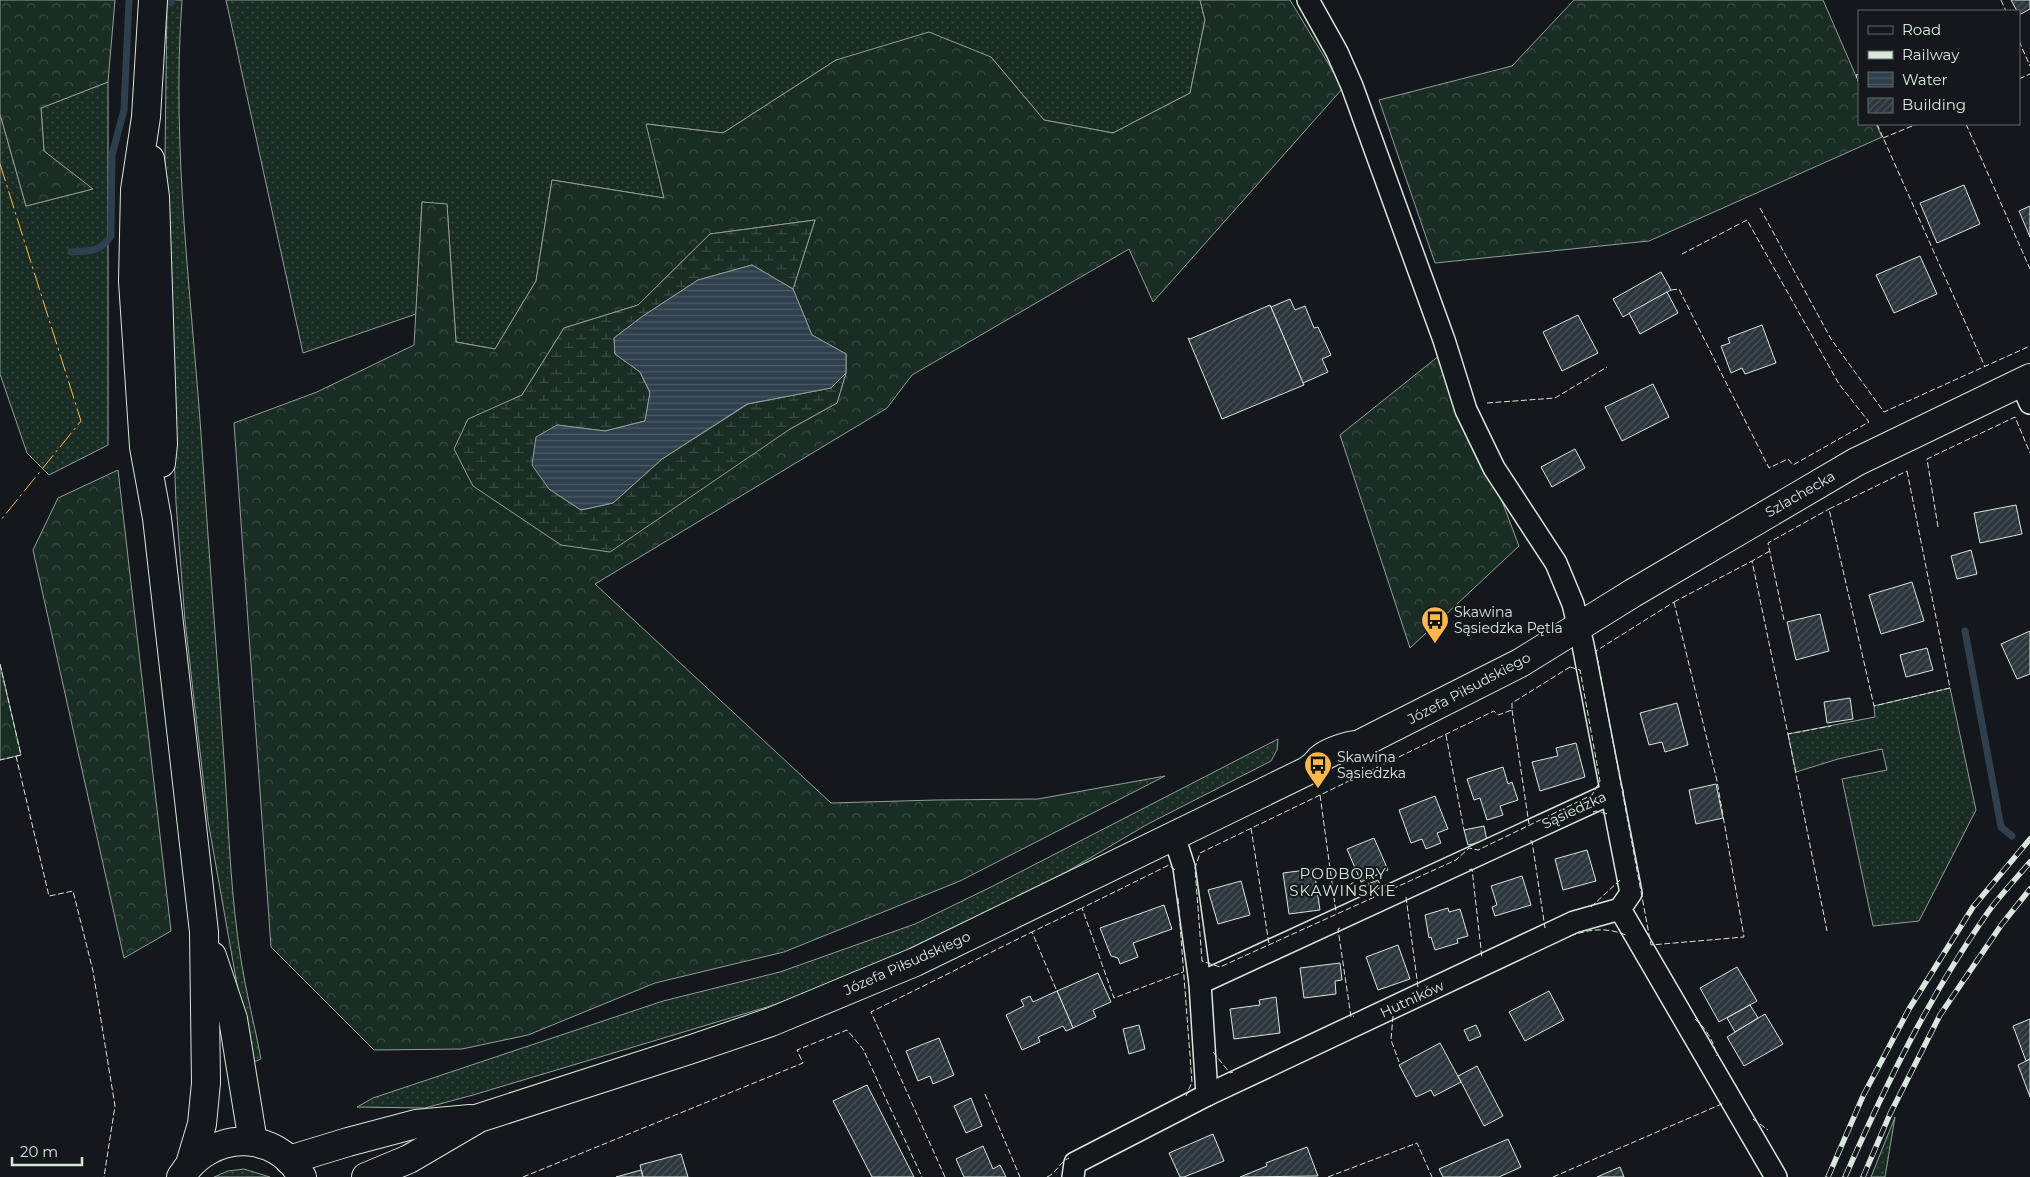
<svg xmlns="http://www.w3.org/2000/svg" width="2030" height="1177" font-family="Montserrat,sans-serif">
<defs>
<pattern id="grass-dots" width="8" height="8" patternUnits="userSpaceOnUse" patternTransform="scale(1.25)"><rect width="8" height="8" fill="#1a2d24"/><path d="M2 2h.1M6 6h.1" fill="none" stroke="#3b4b43" stroke-width="1.8" stroke-linecap="round"/></pattern>
<pattern id="forest-crowns" width="20" height="18" patternUnits="userSpaceOnUse" patternTransform="scale(1.25)"><rect width="20" height="18" fill="#1a2d24"/><path d="M2 6a3 3 0 1 1 6 0M12 15a3 3 0 1 1 6 0" fill="none" stroke="#3b4b43"/></pattern>
<pattern id="wetland-marsh" width="20" height="14" patternUnits="userSpaceOnUse" patternTransform="scale(1.25)"><rect width="20" height="14" fill="#1a2d24"/><path d="M1 5h8M5 5V1M11 12h8M15 12V8" fill="none" stroke="#3b4b43"/></pattern>
<pattern id="water-rules" width="6" height="5" patternUnits="userSpaceOnUse" patternTransform="scale(1.25)"><rect width="6" height="5" fill="#2f3f4d"/><path d="M0 2.5h6" fill="none" stroke="#4c5b66"/></pattern>
<pattern id="building-hatch" width="6" height="6" patternUnits="userSpaceOnUse" patternTransform="scale(1.25)"><rect width="6" height="6" fill="#2c363c"/><path d="M-1 1l2-2M0 6l6-6M5 7l2-2" fill="none" stroke="#4a5358"/></pattern>
</defs>
<rect width="100%" height="100%" fill="#14181c"/>
<g fill="url(#grass-dots)" stroke="#939e99">
<path d="M 167,0 L 182,0 C 171,149 192,299 202,448 C 209,557 218,665 225,774 C 229,836 231,898 241,960 C 246,993 255,1026 261,1059 L 251,1063 L 208,821 L 185,621 L 176,503 L 166,244 L 165,158 Z"/>
<path d="M 226,0 L 1200,0 L 1205,20 L 1190,93 L 1113,133 L 1044,120 L 991,57 L 836,60 L 723,133 L 647,124 L 664,198 L 552,180 L 536,281 L 495,349 L 456,342 L 447,205 L 422,202 L 416,314 L 303,353 Z"/>
<path d="M 108,82 L 108,445 L 49,475 L 27,453 L 0,374 L 0,114 L 26,206 L 92,189 L 44,151 L 41,108 Z"/>
<path d="M 1950,688 L 1976,810 L 1919,921 L 1873,926 L 1842,779 L 1887,770 L 1882,749 L 1838,759 L 1796,772 L 1788,734 L 1875,717 L 1874,706 Z"/>
<path d="M 1278,739 L 1277,750 L 1271,761 L 1146,825 L 1029,894 L 913,948 L 799,996 L 767,1007 L 473,1095 L 425,1108 L 357,1107 L 373,1098 L 663,1001 L 780,972 L 915,924 L 993,886 Z"/>
<path d="M 1895,1117 L 1885,1177 L 1871,1177 Z"/>
<path d="M 244,1169 L 270,1177 L 214,1177 L 228,1171 Z"/>
</g>
<g fill="url(#forest-crowns)" stroke="#939e99" fill-rule="evenodd">
<path d="M 0,0 L 115,0 L 108,82 L 41,108 L 44,151 L 93,189 L 26,206 L 0,114 Z"/>
<path d="M 1200,0 L 1290,0 L 1343,88 L 1153,302 L 1129,249 L 912,375 L 887,408 L 595,584 L 831,803 L 935,800 L 1038,799 L 1165,776 L 960,881 L 784,952 L 655,983 L 528,1035 L 462,1049 L 374,1050 L 271,947 L 234,423 L 317,392 L 414,345 L 422,202 L 447,204 L 456,342 L 495,349 L 536,281 L 552,180 L 664,198 L 646,124 L 723,133 L 836,60 L 929,32 L 991,57 L 1044,120 L 1113,133 L 1190,93 L 1205,20 ZM 815,220 L 793,289 L 812,335 L 846,354 L 846,373 L 837,403 L 790,429 L 561,545 L 468,420 L 522,395 L 564,328 L 638,305 L 710,234 Z"/>
<path d="M 1574,0 L 1823,0 L 1859,83 L 1859,124 L 1876,124 L 1882,137 L 1649,241 L 1435,263 L 1379,100 L 1512,66 Z"/>
<path d="M 1445,351 L 1519,546 L 1410,648 L 1340,435 Z"/>
<path d="M 118,470 L 171,931 L 124,958 L 33,550 L 58,498 Z"/>
<path d="M 0,664 L 21,755 L 0,760 Z"/>
</g>
<path fill="url(#wetland-marsh)" stroke="#939e99" d="M 815,220 L 793,289 L 752,265 L 698,280 L 643,316 L 614,338 L 615,354 L 640,372 L 650,393 L 645,421 L 605,431 L 557,425 L 549,489 L 581,510 L 613,503 L 662,459 L 748,404 L 831,388 L 846,373 L 837,403 L 790,429 L 610,552 L 561,545 L 473,486 L 454,449 L 468,419 L 522,395 L 564,328 L 638,305 L 710,234 Z"/>
<path fill="url(#water-rules)" stroke="#939e99" d="M 752,265 L 793,289 L 812,335 L 846,354 L 846,373 L 831,388 L 747,404 L 662,459 L 613,503 L 581,510 L 549,489 L 532,465 L 536,437 L 557,425 L 605,431 L 645,421 L 650,392 L 640,372 L 615,354 L 614,338 L 643,316 L 698,280 Z"/>
<g fill="none" stroke-linecap="round" stroke-linejoin="round">
<g stroke="#2f3f4d" stroke-width="7">
<path d="M 171,3 L 172,0"/>
<path d="M 71,252 C 90,251 100,252 111,236 L 112,155 L 124,110 L 129,0"/>
<path d="M 1965,631 L 2001,827 L 2012,836"/>
</g>
</g>
<g fill="url(#building-hatch)" stroke="#d8e6dc">
<path d="M 2011,0 L 2030,0 L 2030,9 L 2019,15 L 2019,11 L 2017,11 Z"/>
<path d="M 1964,185 L 1980,224 L 1937,243 L 1920,203 Z"/>
<path d="M 2030,206 L 2030,237 L 2019,211 Z"/>
<path d="M 1920,256 L 1937,294 L 1894,313 L 1876,275 Z"/>
<path d="M 1661,272 L 1671,290 L 1623,317 L 1613,299 Z"/>
<path d="M 1667,292 L 1678,313 L 1640,334 L 1629,313 Z"/>
<path d="M 1290,299 L 1295,310 L 1305,306 L 1314,328 L 1318,327 L 1331,355 L 1322,359 L 1328,372 L 1303,383 L 1271,307 Z"/>
<path d="M 1270,305 L 1304,385 L 1222,419 L 1188,338 L 1190,339 Z"/>
<path d="M 1578,315 L 1598,353 L 1562,371 L 1543,332 Z"/>
<path d="M 1762,325 L 1776,363 L 1745,374 L 1742,368 L 1731,373 L 1721,346 L 1730,343 L 1728,338 Z"/>
<path d="M 1653,384 L 1669,417 L 1622,441 L 1605,407 Z"/>
<path d="M 1575,449 L 1585,468 L 1552,487 L 1541,467 Z"/>
<path d="M 2016,505 L 2022,534 L 1980,543 L 1974,513 Z"/>
<path d="M 1971,550 L 1977,574 L 1957,579 L 1951,556 Z"/>
<path d="M 1912,582 L 1924,621 L 1881,634 L 1869,595 Z"/>
<path d="M 1820,614 L 1829,651 L 1796,660 L 1787,622 Z"/>
<path d="M 2030,631 L 2030,674 L 2017,679 L 2001,644 Z"/>
<path d="M 1927,648 L 1933,670 L 1906,677 L 1900,655 Z"/>
<path d="M 1850,698 L 1853,719 L 1827,723 L 1824,702 Z"/>
<path d="M 1677,703 L 1688,745 L 1665,752 L 1662,742 L 1649,745 L 1640,713 Z"/>
<path d="M 1576,743 L 1585,777 L 1540,791 L 1532,762 L 1558,756 L 1556,748 Z"/>
<path d="M 1503,767 L 1508,784 L 1512,782 L 1518,800 L 1500,806 L 1503,815 L 1487,820 L 1480,798 L 1474,800 L 1467,779 Z"/>
<path d="M 1716,784 L 1723,818 L 1696,824 L 1689,790 Z"/>
<path d="M 1435,796 L 1448,829 L 1437,833 L 1441,843 L 1426,849 L 1422,839 L 1411,843 L 1399,810 Z"/>
<path d="M 1484,826 L 1487,841 L 1468,845 L 1464,830 Z"/>
<path d="M 1374,838 L 1388,870 L 1361,882 L 1347,849 Z"/>
<path d="M 1587,850 L 1596,881 L 1563,890 L 1555,859 Z"/>
<path d="M 1314,869 L 1320,910 L 1289,914 L 1283,873 Z"/>
<path d="M 1522,876 L 1531,905 L 1495,916 L 1492,907 L 1497,905 L 1491,886 Z"/>
<path d="M 1378,880 L 1383,891 L 1373,895 L 1368,884 Z"/>
<path d="M 1241,881 L 1250,915 L 1218,924 L 1208,890 Z"/>
<path d="M 1164,905 L 1172,929 L 1133,943 L 1138,957 L 1120,964 L 1118,958 L 1111,956 L 1100,928 Z"/>
<path d="M 1448,908 L 1449,912 L 1460,909 L 1468,936 L 1457,939 L 1458,943 L 1435,950 L 1431,937 L 1429,938 L 1425,915 Z"/>
<path d="M 1398,945 L 1410,979 L 1378,990 L 1366,957 Z"/>
<path d="M 1340,963 L 1342,980 L 1335,981 L 1336,994 L 1304,998 L 1300,968 Z"/>
<path d="M 1737,967 L 1757,1001 L 1719,1022 L 1700,988 Z"/>
<path d="M 1098,973 L 1111,1002 L 1093,1010 L 1096,1017 L 1073,1028 L 1057,991 Z"/>
<path d="M 1057,991 L 1073,1028 L 1066,1031 L 1063,1026 L 1038,1037 L 1040,1042 L 1022,1050 L 1006,1015 L 1024,1006 L 1021,1000 L 1030,996 L 1033,1002 Z"/>
<path d="M 1549,991 L 1564,1020 L 1525,1041 L 1509,1012 Z"/>
<path d="M 1276,997 L 1280,1033 L 1234,1039 L 1230,1009 L 1260,1005 L 1259,1000 Z"/>
<path d="M 1750,1005 L 1758,1018 L 1735,1032 L 1727,1018 Z"/>
<path d="M 1765,1014 L 1783,1044 L 1744,1066 L 1727,1037 Z"/>
<path d="M 2030,1019 L 2030,1059 L 2026,1061 L 2013,1026 Z"/>
<path d="M 1139,1025 L 1145,1049 L 1129,1054 L 1123,1029 Z"/>
<path d="M 1476,1025 L 1481,1036 L 1469,1041 L 1464,1030 Z"/>
<path d="M 939,1038 L 954,1075 L 933,1084 L 930,1076 L 918,1081 L 906,1051 Z"/>
<path d="M 1440,1043 L 1461,1082 L 1434,1096 L 1431,1090 L 1416,1097 L 1399,1065 Z"/>
<path d="M 2030,1059 L 2030,1097 L 2018,1065 Z"/>
<path d="M 1477,1066 L 1503,1116 L 1484,1126 L 1458,1076 Z"/>
<path d="M 867,1085 L 914,1177 L 872,1177 L 833,1101 Z"/>
<path d="M 971,1098 L 982,1126 L 966,1133 L 954,1106 Z"/>
<path d="M 1213,1134 L 1224,1161 L 1184,1177 L 1180,1177 L 1169,1153 Z"/>
<path d="M 1508,1139 L 1521,1167 L 1499,1177 L 1443,1177 L 1439,1169 Z"/>
<path d="M 983,1146 L 993,1169 L 1000,1165 L 1006,1177 L 964,1177 L 956,1159 Z"/>
<path d="M 1307,1147 L 1318,1176 L 1240,1177 L 1267,1166 L 1266,1163 Z"/>
<path d="M 681,1154 L 688,1177 L 643,1177 L 640,1165 Z"/>
<path d="M 1620,1167 L 1624,1177 L 1597,1177 Z"/>
<path d="M 641,1170 L 643,1177 L 616,1177 Z"/>
</g>
<g fill="none" stroke-linecap="round" stroke-linejoin="round">
<g stroke="#d8e6dc" stroke-width="24">
<g id="street">
<path d="M 1308,0 L 1337,52 L 1352,86 L 1444,340 L 1466,410 L 1494,468 L 1556,563 L 1573,604 L 1583,645 L 1631,893 L 1620,909 L 1776,1177"/>
<path d="M 2021,382 L 2030,403"/>
<path d="M 1200,983 L 1612,793"/>
<path d="M 1207,1095 L 1574,922 L 1620,909"/>
<path d="M 1073,1177 L 1075,1163 L 1207,1095 L 1200,983 L 1184,867 L 1174,836"/>
</g>
</g>
<g stroke="#d8e6dc" stroke-width="30">
<g id="secondary">
<path d="M 153,0 L 146,117 L 135,190 L 133,281 L 144,447 L 157,518 L 204,932 L 206,1083 L 202,1124 L 190,1164"/>
<path d="M 150,159 L 155,197 L 163,444 L 161,463"/>
<path d="M 212,956 L 233,1019 L 253,1142"/>
</g>
</g>
<g stroke="#d8e6dc" stroke-width="30">
<g id="primary">
<path d="M 289,1160 L 348,1142 L 416,1124 L 470,1119"/>
<path d="M 181,1177 C 209,1131 276,1128 302,1177"/>
<path d="M 366,1177 L 409,1159 L 479,1118 L 689,1050 L 771,1022 L 915,962 L 1305,772 C 1313,767 1314,766 1320,759 C 1328,752 1348,745 1358,745 L 1520,663 L 1633,593 L 1856,462 L 2030,378"/>
</g>
</g>
<use href="#street" stroke="#14181c" stroke-width="21"/>
<use href="#secondary" stroke="#14181c" stroke-width="28"/>
<use href="#primary" stroke="#14181c" stroke-width="28"/>
<g stroke="#d8e6dc" stroke-width="5.5">
<g id="rail">
<path d="M 1828,1177 L 1863,1096 L 1909,1009 L 1973,907 L 2030,839"/>
<path d="M 1845,1177 C 1885,1086 1929,997 1986,915 C 1999,896 2016,879 2030,862"/>
<path d="M 1863,1177 L 1890,1114 L 1940,1015 L 2002,924 L 2030,889"/>
</g>
</g>
<use href="#rail" stroke="#14181c" stroke-width="4" stroke-dasharray="11" stroke-linecap="butt"/>
<g stroke="#d8e6dc" stroke-width="1" stroke-dasharray="6 2.5" stroke-linecap="butt">
<path d="M 2001,0 L 2006,11"/>
<path d="M 2019,41 L 2030,66"/>
<path d="M 1859,74 L 1856,75 L 1859,83"/>
<path d="M 2019,79 L 2030,74"/>
<path d="M 1877,124 L 1985,367"/>
<path d="M 1966,124 L 2030,269"/>
<path d="M 1883,138 L 1917,124"/>
<path d="M 1760,208 L 1831,339 L 1884,412 L 2030,346"/>
<path d="M 1671,290 L 1679,289 L 1769,468 L 1788,459 L 1793,465 L 1869,422 L 1839,384 L 1747,220 L 1682,254"/>
<path d="M 1487,403 L 1555,398 L 1607,367"/>
<path d="M 1907,471 L 1950,688 L 1874,706 L 1829,509 Z"/>
<path d="M 1938,527 L 1927,459 L 2015,417 L 2030,453"/>
<path d="M 1770,551 L 1752,561 L 1788,734 L 1831,726"/>
<path d="M 1674,602 L 1717,781 L 1744,937 L 1651,945 L 1596,651 Z"/>
<path d="M 1674,602 L 1752,561"/>
<path d="M 1784,620 L 1768,543 L 1829,509"/>
<path d="M 0,664 L 21,755 L 0,760"/>
<path d="M 1570,667 L 1580,670 L 1600,781 L 1592,795 L 1478,850 L 1469,848 L 1456,860 L 1220,967 L 1202,961 L 1195,868 L 1200,853 L 1494,711 L 1498,715 L 1512,710 L 1512,703 Z"/>
<path d="M 1512,710 L 1529,824"/>
<path d="M 1788,734 L 1827,931"/>
<path d="M 1446,735 L 1464,830"/>
<path d="M 16,756 L 49,896 L 73,891 L 93,971 L 115,1106 L 104,1177"/>
<path d="M 1320,795 L 1336,912"/>
<path d="M 1593,812 L 1596,811 L 1608,814"/>
<path d="M 1251,828 L 1269,944"/>
<path d="M 1530,841 L 1532,841 L 1545,928"/>
<path d="M 1175,870 L 1169,865 L 1082,908 L 1114,998 L 1183,972"/>
<path d="M 1469,870 L 1472,869 L 1482,958"/>
<path d="M 1406,897 L 1418,987"/>
<path d="M 1178,898 L 1192,1082 L 1186,1096"/>
<path d="M 1591,907 L 1620,880"/>
<path d="M 1340,928 L 1338,929 L 1351,1017 L 1354,1016"/>
<path d="M 1570,936 C 1590,929 1606,927 1626,935"/>
<path d="M 1056,989 L 1032,932 L 1082,908"/>
<path d="M 1393,1016 L 1391,1040 L 1399,1062"/>
<path d="M 1695,1019 C 1706,1028 1714,1042 1717,1056"/>
<path d="M 1213,1052 L 1230,1073 L 1233,1072"/>
<path d="M 985,1094 L 1020,1177"/>
<path d="M 1753,1119 L 1768,1130"/>
<path d="M 523,1177 L 803,1063 L 797,1050 L 847,1030 L 863,1049 L 922,1177"/>
<path d="M 945,1177 L 871,1012 L 1032,932"/>
<path d="M 1047,1177 C 1057,1173 1059,1162 1069,1158"/>
<path d="M 1328,1177 L 1417,1143 L 1432,1177"/>
<path d="M 1553,1177 L 1724,1103"/>
</g>
<path stroke="#ffb74d" stroke-width="1" stroke-dasharray="18 4 2.5 4" stroke-linecap="butt" d="M 0,164 L 81,421 L 0,521"/>
</g>
<defs>
<g id="bus-pin" transform="scale(1.4375)"><path d="M0 17L-7.5 6A9.5 9.5 0 1 1 7.5 6Z" fill="#ffb74d" stroke="#14181c"/><path d="M-5-6H5V4H4V6H2V4H-2V6H-4V4H-5ZM-3.5-4V0h7V-4ZM-3.5 1.2v1.5H-2V1.2ZM2 1.2v1.5H3.5V1.2Z" fill="#111"/></g>
</defs>
<g fill-rule="evenodd">
<use href="#bus-pin" x="1435" y="620"/>
<use href="#bus-pin" x="1318" y="765"/>
</g>
<g text-anchor="middle" stroke-width="4" stroke-linejoin="round" paint-order="stroke">
<g font-size="14" fill="#d8e6dc" stroke="#14181c">
<text transform="translate(1800 494) rotate(-30)" y="5">Szlachecka</text>
<text transform="translate(1469 688) rotate(-28)" y="5">Józefa Piłsudskiego</text>
<text transform="translate(1574 810) rotate(-25)" y="5">Sąsiedzka</text>
<text transform="translate(907 963) rotate(-24)" y="5">Józefa Piłsudskiego</text>
<text transform="translate(1412 999) rotate(-25)" y="5">Hutników</text>
</g>
<g font-size="14" fill="#d8e6dc" stroke="#14181c" text-anchor="start">
<text x="1454" y="617">Skawina<tspan x="1454" dy="16">Sąsiedzka Pętla</tspan></text>
<text x="1337" y="762">Skawina<tspan x="1337" dy="16">Sąsiedzka</tspan></text>
</g>
<g font-size="15" letter-spacing="1" fill="#d8e6dc" stroke="#14181c">
<text x="1343" y="879">PODBORY<tspan x="1343" dy="17">SKAWIŃSKIE</tspan></text>
</g>
</g>
<rect x="1858" y="10" width="162" height="115" fill="#14181c" stroke="#626a69"/>
<rect x="1868" y="26" width="25" height="8" fill="#14181c" stroke="#626a69"/>
<text x="1902" y="35" font-size="15" fill="#d8e6dc">Road</text>
<rect x="1868" y="51" width="25" height="8" fill="#d8e6dc" stroke="#626a69"/>
<text x="1902" y="60" font-size="15" fill="#d8e6dc">Railway</text>
<rect x="1868" y="72" width="25" height="15" fill="url(#water-rules)" stroke="#626a69"/>
<text x="1902" y="85" font-size="15" fill="#d8e6dc">Water</text>
<rect x="1868" y="98" width="25" height="15" fill="url(#building-hatch)" stroke="#626a69"/>
<text x="1902" y="110" font-size="15" fill="#d8e6dc">Building</text>
<path d="M12 1157v8h70v-8" fill="none" stroke="#d8e6dc" stroke-width="2.5"/>
<text x="20" y="1157" font-size="15" fill="#d8e6dc" stroke="#14181c" stroke-width="4" paint-order="stroke">20 m</text>
</svg>
